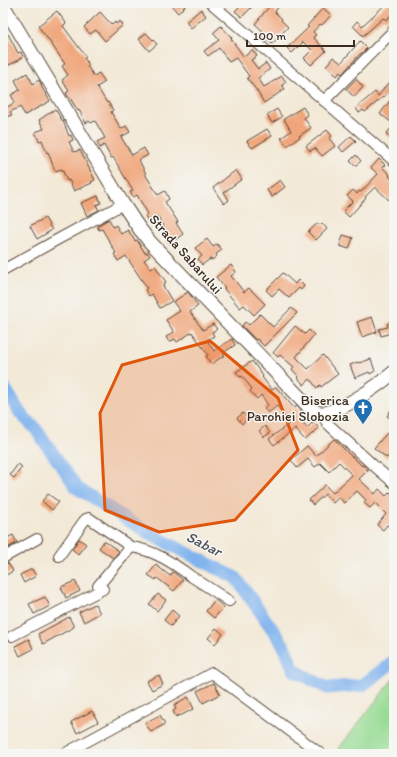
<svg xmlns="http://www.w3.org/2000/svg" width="397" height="757" font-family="Itim,sans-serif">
<rect width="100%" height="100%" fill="#f6f6f2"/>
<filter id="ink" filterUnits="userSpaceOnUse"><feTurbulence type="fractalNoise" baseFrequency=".025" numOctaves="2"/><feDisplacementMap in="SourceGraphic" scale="8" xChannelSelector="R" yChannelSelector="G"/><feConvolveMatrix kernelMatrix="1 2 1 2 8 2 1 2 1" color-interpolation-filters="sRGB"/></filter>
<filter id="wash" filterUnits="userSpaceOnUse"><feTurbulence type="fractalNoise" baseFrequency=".012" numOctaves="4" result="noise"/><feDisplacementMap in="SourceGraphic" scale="16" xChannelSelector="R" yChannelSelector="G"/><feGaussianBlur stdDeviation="0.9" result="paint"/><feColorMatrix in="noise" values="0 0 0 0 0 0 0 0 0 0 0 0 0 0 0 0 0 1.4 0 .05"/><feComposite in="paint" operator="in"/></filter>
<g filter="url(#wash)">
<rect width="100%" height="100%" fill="#f3e9d7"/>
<path fill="#98dc94" stroke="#6a8359" d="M 394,678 L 394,754 L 347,754 L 339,748 Z"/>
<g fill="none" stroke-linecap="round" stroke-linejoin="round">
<path stroke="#81b4ee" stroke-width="13" d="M 3,385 L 20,413 L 35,428 L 77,488 L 150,534 L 236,578 L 283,644 L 294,670 L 327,688 L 363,685 L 394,661"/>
</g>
<g id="blocks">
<g fill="#f0a67a">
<path d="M 169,3 L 188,3 L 178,13 Z"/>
<path d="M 243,3 L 256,3 L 242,17 L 235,11 Z"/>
<path d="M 272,3 L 278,7 L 275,12 L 282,19 L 281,20 L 288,27 L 272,44 L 260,34 L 263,31 L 255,24 Z"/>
<path d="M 387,3 L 394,3 L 394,18 L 391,15 L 386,20 L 384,18 L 382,19 L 363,36 L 353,26 L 357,21 L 362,26 Z"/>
<path d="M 323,8 L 331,15 L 322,25 L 320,24 L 313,32 L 316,35 L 313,37 L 326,51 L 311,65 L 304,58 L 312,50 L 303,42 L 292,53 L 287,48 L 309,27 L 307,26 Z"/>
<path d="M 201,9 L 206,16 L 191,28 L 186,22 Z"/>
<path d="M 57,11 L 66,23 L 63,26 L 86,57 L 84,58 L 89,65 L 87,66 L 94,76 L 99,73 L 105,82 L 97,87 L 107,103 L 108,102 L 113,110 L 111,112 L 121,129 L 126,126 L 130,132 L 121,137 L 132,155 L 144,148 L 148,155 L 139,160 L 146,174 L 145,174 L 158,195 L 165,191 L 169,199 L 165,202 L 178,222 L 176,223 L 183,234 L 170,244 L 165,237 L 168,234 L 157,216 L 149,222 L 145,216 L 148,214 L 137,195 L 133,197 L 130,192 L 133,191 L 113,157 L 111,158 L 104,145 L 100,148 L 97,142 L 105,138 L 95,121 L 91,123 L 89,121 L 86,123 L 79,110 L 78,111 L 70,98 L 69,98 L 66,93 L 69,91 L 62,80 L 68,75 L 62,66 L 65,64 L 50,42 L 38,26 Z"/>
<path d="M 100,12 L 112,25 L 115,22 L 116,24 L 120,21 L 123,25 L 105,41 L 96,30 L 90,34 L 84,27 Z"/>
<path d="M 221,26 L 232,38 L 231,39 L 244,57 L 252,50 L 257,56 L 251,60 L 258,69 L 266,63 L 270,69 L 258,78 L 264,87 L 282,76 L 286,82 L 282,85 L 285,89 L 264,103 L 257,91 L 247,78 L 249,76 L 236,58 L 229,62 L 219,48 L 208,56 L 204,51 L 219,40 L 213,33 Z"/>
<path d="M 146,33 L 157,44 L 149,51 L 139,39 Z"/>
<path d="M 8,34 L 18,53 L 21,52 L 23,57 L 19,59 L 19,60 L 3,68 L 3,37 Z"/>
<path d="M 360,41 L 367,48 L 361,54 L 360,54 L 342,74 L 340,72 L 337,76 L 326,66 L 333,57 L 341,63 Z"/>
<path d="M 27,73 L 33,84 L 39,80 L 42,86 L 41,86 L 50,101 L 25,115 L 20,107 L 10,112 L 12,115 L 6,117 L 3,111 L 3,109 L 13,104 L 13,103 L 15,102 L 11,95 L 20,90 L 15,80 Z"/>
<path d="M 356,79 L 363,87 L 354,97 L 346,89 Z"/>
<path d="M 388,83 L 394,88 L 365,112 L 363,110 L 359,113 L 356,108 L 375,92 L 378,96 Z"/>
<path d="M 394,95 L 394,124 L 380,114 Z"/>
<path d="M 303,107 L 308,115 L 304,118 L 311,128 L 299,136 L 300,137 L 287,146 L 281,138 L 291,131 L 284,119 Z"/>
<path d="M 55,109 L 63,122 L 63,121 L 69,136 L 71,135 L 73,140 L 69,142 L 74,152 L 80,150 L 95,180 L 91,182 L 92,183 L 74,191 L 69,180 L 67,181 L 62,169 L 55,171 L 48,152 L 47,153 L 42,140 L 39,141 L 35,132 L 44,129 L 39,120 Z"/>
<path d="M 277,109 L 282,117 L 272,123 L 267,115 Z"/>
<path d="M 394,125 L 394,140 L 386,134 Z"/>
<path d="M 267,129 L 272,136 L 252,148 L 247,141 Z"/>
<path d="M 327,130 L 332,136 L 329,138 L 335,146 L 322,156 L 315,148 L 310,151 L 306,146 Z"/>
<path d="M 351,136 L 356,141 L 343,152 L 339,147 Z"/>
<path d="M 356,155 L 361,161 L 355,166 L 350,161 Z"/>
<path d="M 379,159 L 385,165 L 382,167 L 390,175 L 389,176 L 394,181 L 394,194 L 389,200 L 375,187 L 365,197 L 366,198 L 349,217 L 343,211 L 353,201 L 347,196 L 353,190 L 357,194 L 359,191 L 361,192 L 378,174 L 371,168 Z"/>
<path d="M 236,170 L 242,179 L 224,192 L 229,200 L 224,204 L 213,188 Z"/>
<path d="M 280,180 L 285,187 L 272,197 L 267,190 Z"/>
<path d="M 98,196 L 101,203 L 96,205 L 99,210 L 87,216 L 81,203 Z"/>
<path d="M 45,218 L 52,230 L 37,239 L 30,226 Z"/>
<path d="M 109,219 L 113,227 L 116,225 L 121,234 L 128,230 L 135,241 L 137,240 L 145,253 L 147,252 L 150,256 L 144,260 L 151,269 L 155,266 L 166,282 L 163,284 L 164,286 L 163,286 L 172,301 L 160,308 L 152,294 L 149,296 L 145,290 L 147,288 L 126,256 L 118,261 L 114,254 L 116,253 L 102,229 L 99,230 L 97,226 Z"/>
<path d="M 318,223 L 320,225 L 322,223 L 327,229 L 316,240 L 308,232 Z"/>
<path d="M 343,235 L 353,238 L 349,249 L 340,246 Z"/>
<path d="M 207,239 L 213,247 L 217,244 L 222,250 L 216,254 L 217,256 L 212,260 L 210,259 L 202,265 L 198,259 L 202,256 L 195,248 Z"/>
<path d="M 231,265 L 236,272 L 231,276 L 244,292 L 249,288 L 265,304 L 254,315 L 244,305 L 240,308 L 224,289 L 225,288 L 216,277 Z"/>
<path d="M 283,273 L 295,284 L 298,280 L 304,286 L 301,290 L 299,288 L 289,298 L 279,289 L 272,296 L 266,290 Z"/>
<path d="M 188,292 L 198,306 L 190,312 L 203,330 L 213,324 L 217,329 L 212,332 L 214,336 L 207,340 L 214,351 L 232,339 L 235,345 L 223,353 L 225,355 L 211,364 L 206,356 L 208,355 L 192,332 L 177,342 L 175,339 L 169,342 L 166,337 L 174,332 L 166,320 L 180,311 L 173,302 Z"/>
<path d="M 291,308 L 297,313 L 264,346 L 257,339 L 256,340 L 242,326 L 245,322 L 249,325 L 260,314 L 273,327 Z"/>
<path d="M 372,317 L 377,332 L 362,337 L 357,322 Z"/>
<path d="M 394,320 L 394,338 L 391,333 L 381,336 L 379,329 L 388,327 L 387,324 Z"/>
<path d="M 295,326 L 305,334 L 309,330 L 314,335 L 296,357 L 308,369 L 323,355 L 338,374 L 321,387 L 320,385 L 317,388 L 310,379 L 304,385 L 298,378 L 299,377 L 292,369 L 294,367 L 280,355 L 278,357 L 273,353 Z"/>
<path d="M 371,359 L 375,371 L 370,374 L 369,372 L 355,378 L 350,365 L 358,362 L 359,363 Z"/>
<path d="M 252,361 L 263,376 L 262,377 L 272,390 L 276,387 L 294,408 L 297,406 L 302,412 L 298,415 L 307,428 L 313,422 L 319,428 L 305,440 L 295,429 L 274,445 L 269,439 L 290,423 L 277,406 L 268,413 L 264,408 L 268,405 L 261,395 L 257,399 L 250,391 L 252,389 L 242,376 L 240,377 L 236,372 Z"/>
<path d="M 366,403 L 368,408 L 358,414 L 355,409 Z"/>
<path d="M 394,406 L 394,421 L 387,416 Z"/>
<path d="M 243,413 L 248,419 L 242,424 L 237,418 Z"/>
<path d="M 265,426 L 270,433 L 264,437 L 259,431 Z"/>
<path d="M 387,433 L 394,438 L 394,450 L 387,458 L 374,448 Z"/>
<path d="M 334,439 L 352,457 L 353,457 L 362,466 L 363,465 L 368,470 L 359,479 L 375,494 L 379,489 L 386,496 L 390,492 L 394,496 L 394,531 L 387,525 L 383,530 L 377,525 L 386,514 L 375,503 L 370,508 L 364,503 L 366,500 L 357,491 L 344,503 L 339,497 L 333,503 L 325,494 L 313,505 L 309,500 L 325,485 L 333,493 L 352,475 L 339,462 L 329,472 L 320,463 L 315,467 L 308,459 L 297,468 L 291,460 L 307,446 L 316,456 Z"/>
<path d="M 18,464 L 22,467 L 14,478 L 10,475 Z"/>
<path d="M 48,494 L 59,502 L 52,510 L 42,501 Z"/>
<path d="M 13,535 L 17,543 L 5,549 L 3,545 L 3,540 Z"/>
<path d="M 79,539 L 86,544 L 78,554 L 72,549 Z"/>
<path d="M 104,541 L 119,551 L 113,558 L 99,548 Z"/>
<path d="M 8,563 L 13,571 L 3,577 L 3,565 Z"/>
<path d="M 156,565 L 170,576 L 173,572 L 183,580 L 174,591 L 157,578 L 156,580 L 148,575 Z"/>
<path d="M 32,569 L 36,576 L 24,583 L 20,575 Z"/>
<path d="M 75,581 L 80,591 L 66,598 L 61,587 Z"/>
<path d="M 158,594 L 166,600 L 157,611 L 149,604 Z"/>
<path d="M 45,597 L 50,606 L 34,614 L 29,604 Z"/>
<path d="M 215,600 L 224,607 L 214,618 L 206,611 Z"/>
<path d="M 95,604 L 100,613 L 84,622 L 79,612 Z"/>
<path d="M 172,610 L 179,616 L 171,626 L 164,620 Z"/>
<path d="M 69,617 L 74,627 L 43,644 L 38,634 Z"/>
<path d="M 216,628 L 223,634 L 215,644 L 208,638 Z"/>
<path d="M 29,639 L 33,649 L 20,656 L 15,646 Z"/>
<path d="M 159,675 L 163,684 L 152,690 L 147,681 Z"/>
<path d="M 214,683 L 220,694 L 203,703 L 197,691 Z"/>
<path d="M 188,697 L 194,709 L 193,709 L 180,716 L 179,715 L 176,717 L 173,711 L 176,709 L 174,705 Z"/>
<path d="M 92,711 L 98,722 L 77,733 L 71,722 Z"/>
<path d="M 160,715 L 165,724 L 151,732 L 145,723 Z"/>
</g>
</g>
</g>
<g filter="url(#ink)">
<use href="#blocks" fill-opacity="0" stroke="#57473a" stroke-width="1"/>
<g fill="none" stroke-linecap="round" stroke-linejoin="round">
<g stroke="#57473a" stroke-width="12">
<g id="minor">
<path d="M 211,3 L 394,161"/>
<path d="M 324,101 L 394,30"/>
<path d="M 3,270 L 53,242 L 123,204"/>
<path d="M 321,413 L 328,424 L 373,465 L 394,483"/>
<path d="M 59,556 L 84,521 L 86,519 L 89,518 L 131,547 C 154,550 173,563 192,577 C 205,585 217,593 229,601"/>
<path d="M 3,558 L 37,539"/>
<path d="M 98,586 L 131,547"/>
<path d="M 12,636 L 103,589"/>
<path d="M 64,754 L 212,673 L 321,754"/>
</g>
</g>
<g stroke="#57473a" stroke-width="15">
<path id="major" d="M 3,5 L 123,204 L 139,228 L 150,242 L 310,408 C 313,410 317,413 321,413 C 339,414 380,384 394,372"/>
</g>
<use href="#minor" stroke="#fff" stroke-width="10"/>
<use href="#major" stroke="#fff" stroke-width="13"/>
</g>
</g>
<path fill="#df570d" fill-opacity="0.2" stroke="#df570d" stroke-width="3" stroke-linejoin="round" d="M 210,341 L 278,398 L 298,450 L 235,520 L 159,532 L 105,510 L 100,413 L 122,365 Z"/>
<defs>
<g id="church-pin" transform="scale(1)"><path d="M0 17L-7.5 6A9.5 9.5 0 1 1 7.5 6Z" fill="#1f6fb2" stroke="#f6f6f2"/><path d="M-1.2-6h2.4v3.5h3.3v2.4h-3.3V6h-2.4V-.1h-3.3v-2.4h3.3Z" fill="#fff"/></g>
</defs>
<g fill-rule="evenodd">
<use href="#church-pin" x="363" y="408"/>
</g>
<g text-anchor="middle" stroke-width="3" stroke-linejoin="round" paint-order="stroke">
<g font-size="14" fill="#3b2a1e" stroke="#f6f6f2">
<text transform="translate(186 254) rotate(48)" y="5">Strada Sabarului</text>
</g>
<g font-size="14" fill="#3b2a1e" stroke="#f6f6f2" text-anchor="end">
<text x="349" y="405">Biserica<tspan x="349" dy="16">Parohiei Slobozia</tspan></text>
</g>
<g font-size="15" font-style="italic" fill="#50535c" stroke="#f6f6f2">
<text transform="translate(204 544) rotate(27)" y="5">Sabar</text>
</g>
</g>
<rect width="397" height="757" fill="none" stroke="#f6f6f2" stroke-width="16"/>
<path d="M247 40v6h107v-6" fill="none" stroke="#3b2a1e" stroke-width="2"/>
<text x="253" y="40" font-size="12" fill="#3b2a1e" stroke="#f6f6f2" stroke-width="3" paint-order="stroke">100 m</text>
</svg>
